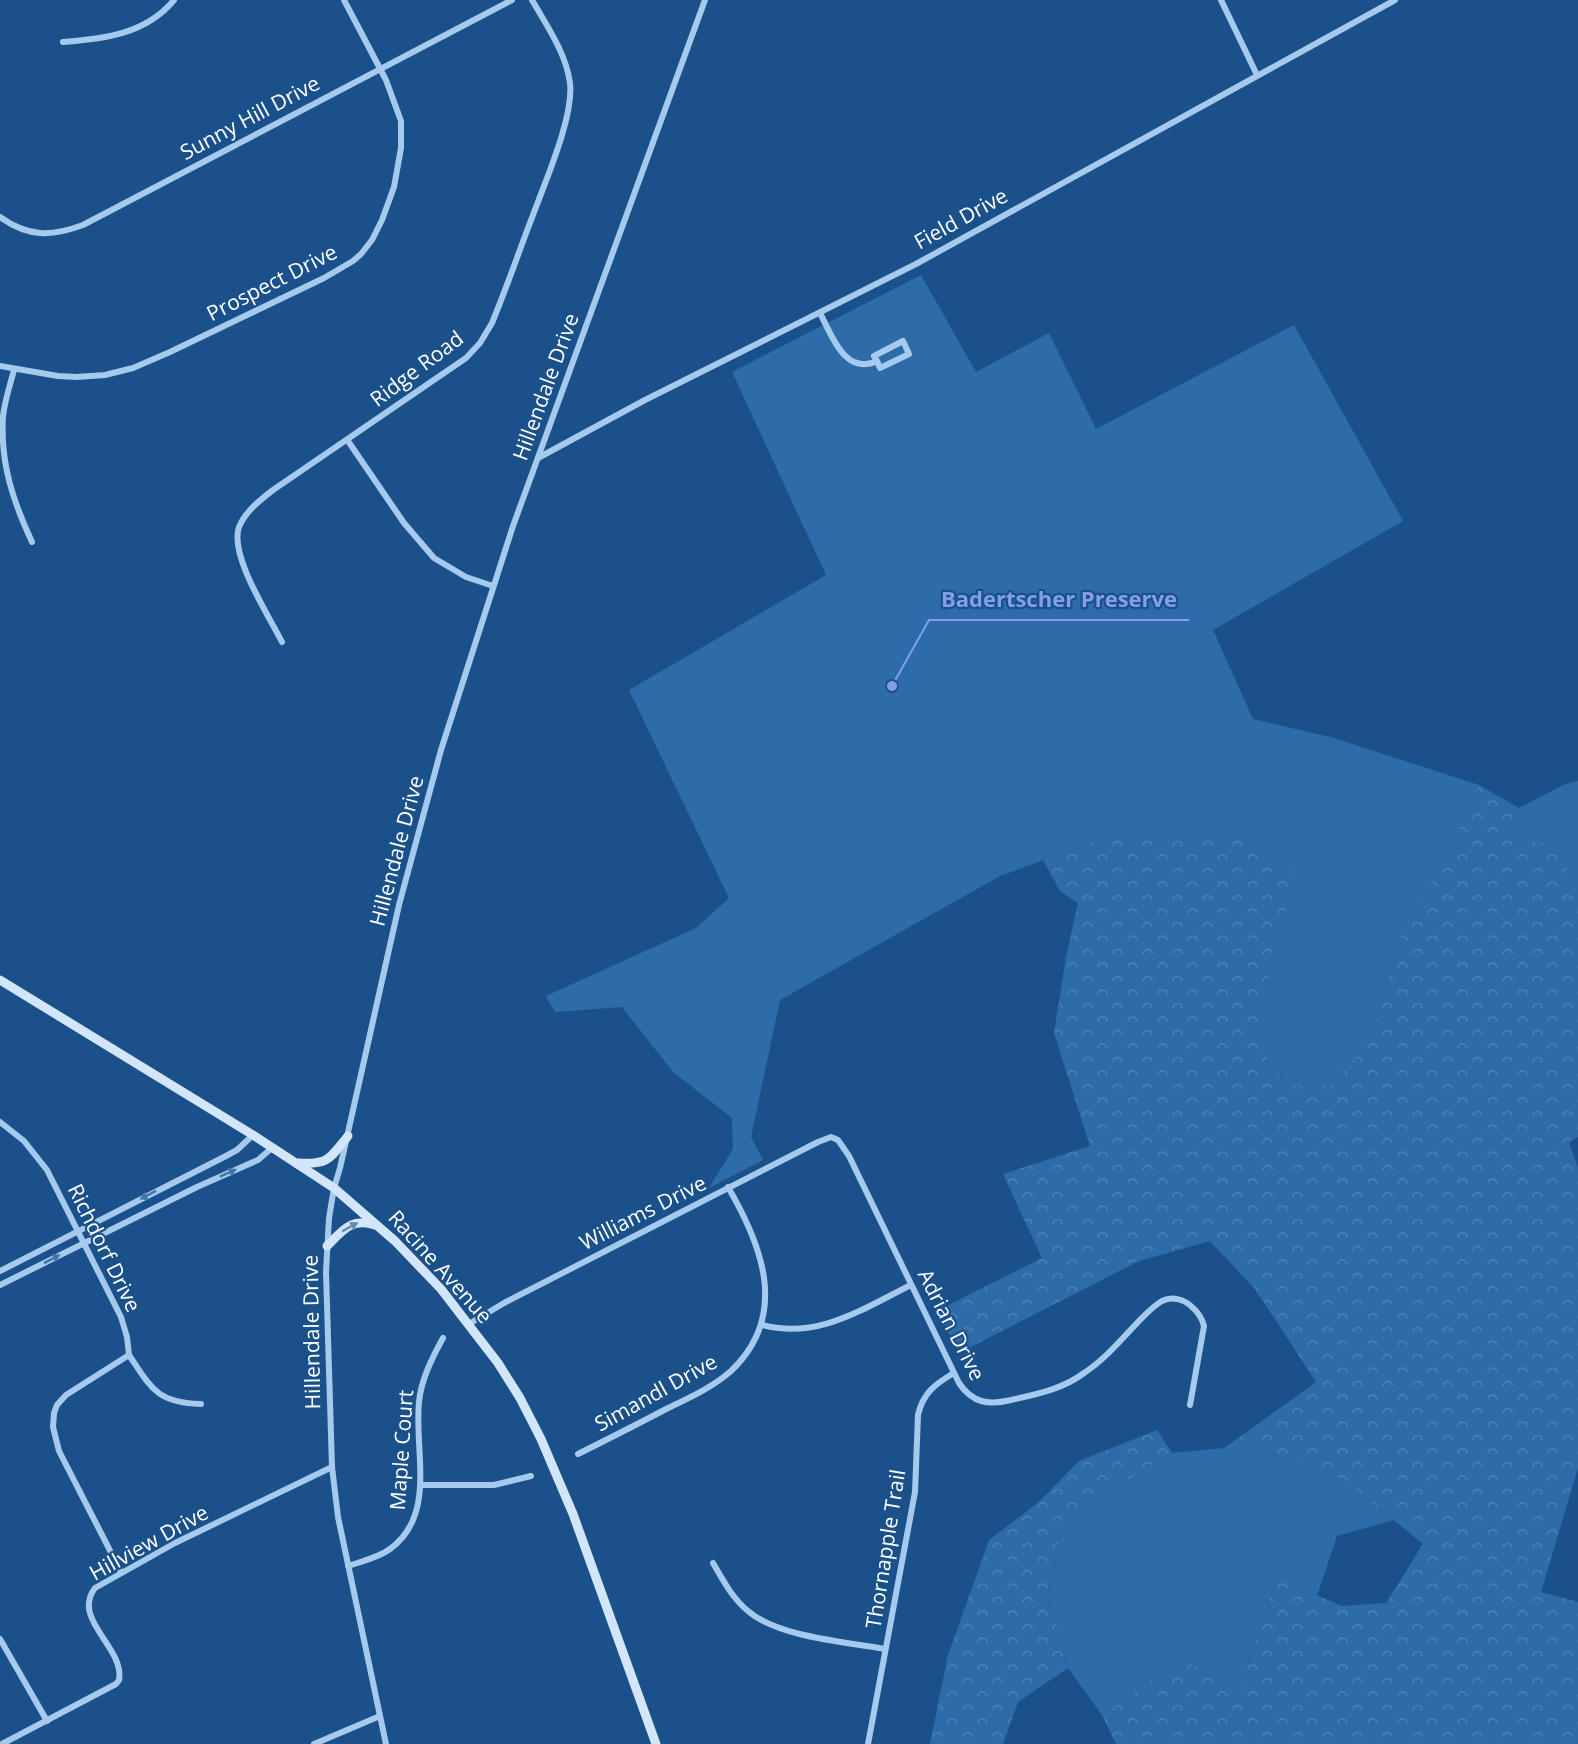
<svg xmlns="http://www.w3.org/2000/svg" width="1578" height="1744" font-family="'Open Sans',sans-serif">
<defs>
<pattern id="forest-crowns" width="20" height="18" patternUnits="userSpaceOnUse" patternTransform="scale(1.5)"><rect width="20" height="18" fill="#2e6ca9"/><path d="M2 6a3 3 0 1 1 6 0M12 15a3 3 0 1 1 6 0" fill="none" stroke="#4d82b6"/></pattern>
</defs>
<rect width="100%" height="100%" fill="#1b518b"/>
<g fill="#2e6ca9">
<path d="M 921,275 L 976,372 L 1049,333 L 1096,429 L 1294,325 L 1403,521 L 1213,630 L 1253,719 L 1334,738 L 1479,785 L 1478,789 L 1519,808 L 1565,784 L 1578,781 L 1578,981 L 1330,1086 L 1287,1084 L 1253,1039 L 1278,935 L 1094,842 L 1000,876 L 780,1000 L 751,1137 L 763,1160 L 709,1188 L 733,1149 L 732,1118 L 673,1072 L 622,1007 L 555,1012 L 546,996 L 696,928 L 729,898 L 629,690 L 826,575 L 732,372 Z"/>
<path d="M 1237,1439 L 1346,1481 L 1394,1520 L 1337,1536 L 1317,1596 L 1277,1579 L 1240,1687 L 1181,1661 L 1102,1715 L 1068,1668 L 1048,1596 L 1063,1517 L 1172,1453 L 1224,1448 Z"/>
</g>
<g fill="url(#forest-crowns)">
<path d="M 1479,785 L 1519,808 L 1506,834 L 1558,848 L 1574,885 L 1578,889 L 1578,1137 L 1569,1142 L 1578,1168 L 1578,1468 L 1541,1592 L 1578,1602 L 1578,1744 L 1116,1744 L 1102,1715 L 1181,1660 L 1240,1687 L 1277,1578 L 1342,1606 L 1386,1603 L 1423,1544 L 1346,1481 L 1237,1439 L 1316,1382 L 1255,1289 L 1210,1241 L 1139,1261 L 959,1353 L 937,1311 L 1042,1258 L 1003,1174 L 1090,1146 L 1054,1033 L 1066,957 L 1078,903 L 1060,891 L 1043,860 L 1094,842 L 1235,833 L 1297,873 L 1280,929 L 1253,1039 L 1287,1084 L 1330,1086 L 1371,1041 L 1401,936 L 1454,842 Z"/>
<path d="M 1157,1430 L 1172,1453 L 1063,1518 L 1048,1596 L 1068,1668 L 1018,1702 L 1003,1744 L 930,1744 L 948,1655 L 989,1540 L 1039,1502 L 1079,1461 Z"/>
</g>
<g fill="none" stroke-linecap="round" stroke-linejoin="round">
<g stroke="#a6caed" stroke-width="6">
<path d="M 1221,0 L 1257,75"/>
<path d="M 63,42 C 104,39 146,34 174,0"/>
<path d="M 0,217 C 28,237 51,237 83,225 L 512,0"/>
<path d="M 820,313 C 832,336 845,376 877,361 L 874,356 L 903,341 L 909,354 L 880,368 L 877,361"/>
<path d="M 0,366 L 58,376 L 76,377 L 105,375 L 133,368 L 170,352 L 324,278 L 353,261 L 361,254 L 372,240 L 382,220 L 394,187 L 401,148 L 401,121 L 386,80 L 344,0"/>
<path d="M 14,370 C 10,385 5,400 3,416 C 0,463 13,501 32,542"/>
<path d="M 348,441 L 404,523 L 434,558 L 466,577 L 493,586"/>
<path d="M 538,458 L 645,400 L 916,264 L 1395,0"/>
<path d="M 282,642 C 269,616 229,555 239,527 C 245,512 260,500 273,490 L 466,358 L 480,343 L 492,323 C 507,287 519,251 533,215 C 545,182 574,117 570,83 C 566,53 547,26 532,0"/>
<path d="M 0,1122 L 24,1141 L 47,1170 L 121,1317 L 127,1337 L 129,1355 L 66,1395 L 57,1405 L 54,1413 L 53,1427 L 59,1451 L 121,1572"/>
<path d="M 0,1271 L 224,1157 L 237,1150 L 253,1135"/>
<path d="M 0,1285 L 197,1187 L 258,1160 L 273,1147"/>
<path d="M 469,1324 L 504,1303 L 818,1142 L 831,1137 L 838,1140 L 849,1156 L 959,1383 C 973,1404 989,1405 1011,1400 C 1037,1394 1063,1389 1084,1373 C 1105,1359 1121,1340 1138,1322 C 1145,1315 1153,1306 1162,1301 C 1172,1296 1184,1299 1192,1307 C 1198,1312 1202,1318 1204,1326 L 1190,1405"/>
<path d="M 762,1325 C 818,1340 862,1309 911,1285"/>
<path d="M 129,1355 C 151,1388 157,1403 201,1404"/>
<path d="M 578,1454 C 608,1439 638,1424 668,1408 C 689,1398 713,1387 731,1371 C 789,1316 763,1247 728,1187"/>
<path d="M 420,1485 L 494,1485 L 531,1476"/>
<path d="M 713,1563 C 723,1580 732,1598 748,1611 C 778,1637 846,1642 885,1649"/>
<path d="M 348,1566 C 362,1561 378,1558 390,1549 C 437,1515 414,1451 419,1402 C 421,1380 432,1358 443,1338"/>
<path d="M 0,1639 L 47,1721"/>
<path d="M 2,1744 L 116,1684 L 119,1680 C 125,1648 71,1619 95,1588 L 175,1543 L 332,1467"/>
<path d="M 314,1744 L 380,1716"/>
<path d="M 386,1744 L 338,1517 L 332,1467 L 326,1272 L 329,1218 L 334,1188 L 340,1168 L 399,905 L 441,750 L 513,526 L 705,0"/>
<path d="M 868,1744 L 915,1492 L 918,1415 C 923,1393 935,1384 954,1373"/>
</g>
<g stroke="#d3e5f9" stroke-width="9">
<path d="M 0,980 L 253,1135 L 334,1188 L 395,1241 L 441,1289 L 498,1363 L 520,1398 L 541,1439 L 573,1514 L 656,1744"/>
<path d="M 299,1163 C 329,1165 330,1158 348,1136"/>
<path d="M 327,1246 C 343,1230 352,1217 375,1225"/>
</g>
</g>
<defs><path id="oneway-solid" d="M-6-.8H1V-3.2L6.5 0L1 3.2V.8H-6Z" transform="scale(1.5)"/></defs>
<g fill="#4575a8">
<use href="#oneway-solid" transform="translate(228 1173) rotate(-24)"/>
<use href="#oneway-solid" transform="translate(148 1195) rotate(153)"/>
<use href="#oneway-solid" transform="translate(52 1259) rotate(-27)"/>
</g>
<use fill="#658cb7" href="#oneway-solid" transform="translate(350 1227) rotate(-29)"/>
<g text-anchor="middle" stroke-width="4.5" stroke-linejoin="round" paint-order="stroke">
<g font-size="21" fill="#fff" stroke="#1b518b">
<text transform="translate(250 118) rotate(-28)" y="7">Sunny Hill Drive</text>
<text transform="translate(961 219) rotate(-29)" y="7">Field Drive</text>
<text transform="translate(272 283) rotate(-27)" y="7">Prospect Drive</text>
<text transform="translate(417 369) rotate(-37)" y="7">Ridge Road</text>
<text transform="translate(546 387) rotate(-70)" y="7">Hillendale Drive</text>
<text transform="translate(397 851) rotate(-75)" y="7">Hillendale Drive</text>
<text transform="translate(643 1213) rotate(-27)" y="7">Williams Drive</text>
<text transform="translate(104 1248) rotate(64)" y="7">Richdorf Drive</text>
<text transform="translate(440 1267) rotate(48)" y="7">Racine Avenue</text>
<text transform="translate(951 1325) rotate(63)" y="7">Adrian Drive</text>
<text transform="translate(312 1332) rotate(-91)" y="7">Hillendale Drive</text>
<text transform="translate(656 1393) rotate(-29)" y="7">Simandl Drive</text>
<text transform="translate(402 1450) rotate(-86)" y="7">Maple Court</text>
<text transform="translate(149 1543) rotate(-29)" y="7">Hillview Drive</text>
<text transform="translate(886 1549) rotate(-81)" y="7">Thornapple Trail</text>
</g>
</g>
<path fill="none" stroke="#839eea" stroke-width="2" d="M892 686L929 620H1189"/>
<circle fill="#839eea" stroke="#1b518b" stroke-width="2" cx="892" cy="686" r="6"/>
<g font-size="22" text-anchor="middle" font-weight="bold" fill="#839eea" stroke="#1b518b" stroke-width="4.5" stroke-linejoin="round" paint-order="stroke">
<text x="1059" y="607">Badertscher Preserve</text>
</g>
</svg>
